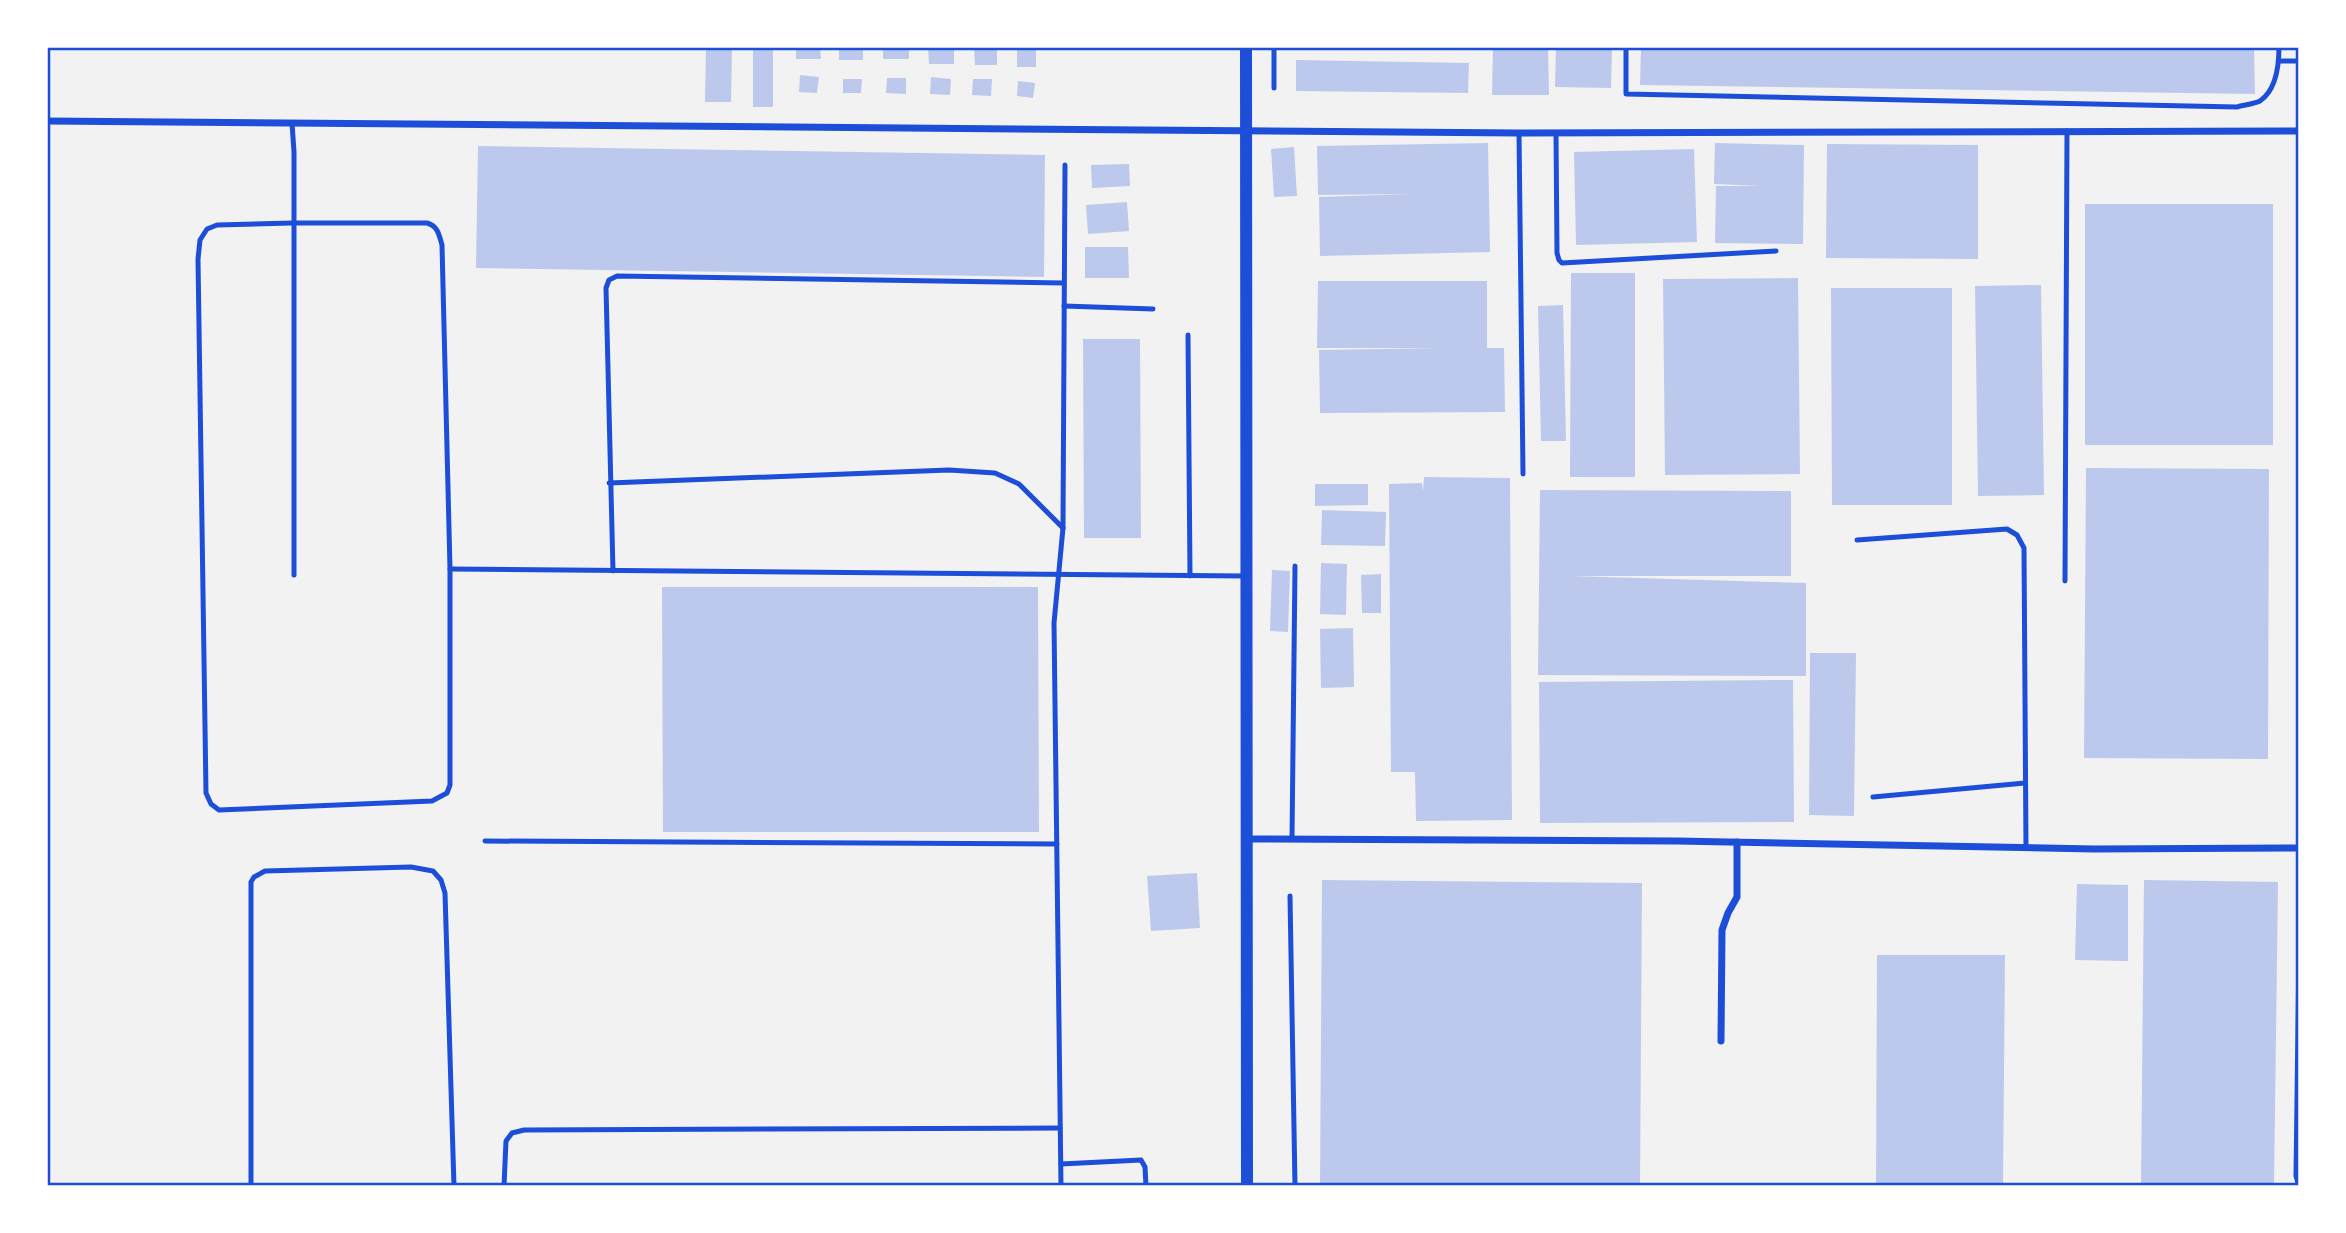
<svg xmlns="http://www.w3.org/2000/svg" width="2346" height="1233" font-family="'Noto Serif',serif">
<rect width="100%" height="100%" fill="#f2f2f2"/>
<g fill="#bdc9ec">
<path d="M 706,47 L 732,47 L 731,102 L 705,102 Z"/>
<rect x="753" y="47" width="20" height="60"/>
<path d="M 796,47 L 820,47 L 821,59 L 796,59 Z"/>
<rect x="839" y="47" width="24" height="13"/>
<rect x="883" y="47" width="26" height="12"/>
<path d="M 928,47 L 954,47 L 954,64 L 929,64 Z"/>
<path d="M 974,47 L 997,47 L 997,65 L 975,65 Z"/>
<rect x="1017" y="47" width="19" height="20"/>
<path d="M 1493,47 L 1548,47 L 1549,95 L 1492,95 Z"/>
<path d="M 1556,47 L 1612,47 L 1611,88 L 1555,87 Z"/>
<path d="M 1641,47 L 2254,47 L 2255,94 L 1640,85 Z"/>
<path d="M 1296,60 L 1469,63 L 1468,93 L 1296,91 Z"/>
<path d="M 800,75 L 819,77 L 817,93 L 799,92 Z"/>
<path d="M 931,77 L 951,79 L 950,95 L 930,94 Z"/>
<path d="M 887,78 L 906,78 L 906,94 L 886,93 Z"/>
<path d="M 843,79 L 862,79 L 861,93 L 843,93 Z"/>
<path d="M 973,79 L 992,79 L 991,96 L 972,95 Z"/>
<path d="M 1018,81 L 1035,83 L 1033,98 L 1017,96 Z"/>
<path d="M 1488,143 L 1490,252 L 1320,256 L 1319,197 L 1410,194 L 1318,195 L 1317,146 Z"/>
<path d="M 1715,143 L 1804,145 L 1803,244 L 1715,243 L 1716,186 L 1761,186 L 1714,184 Z"/>
<path d="M 1827,144 L 1978,145 L 1978,259 L 1826,258 Z"/>
<path d="M 478,146 L 1045,155 L 1044,277 L 476,268 Z"/>
<path d="M 1294,147 L 1297,196 L 1274,197 L 1271,149 Z"/>
<path d="M 1694,149 L 1697,242 L 1576,245 L 1574,152 Z"/>
<path d="M 1129,164 L 1130,186 L 1092,188 L 1091,165 Z"/>
<path d="M 1127,202 L 1129,231 L 1088,234 L 1086,205 Z"/>
<rect x="2085" y="204" width="188" height="241"/>
<path d="M 1085,247 L 1128,247 L 1129,278 L 1085,278 Z"/>
<path d="M 1571,273 L 1635,273 L 1635,477 L 1570,477 Z"/>
<path d="M 1798,278 L 1800,474 L 1665,475 L 1663,279 Z"/>
<path d="M 1318,281 L 1487,281 L 1487,348 L 1504,348 L 1505,412 L 1320,413 L 1319,350 L 1439,348 L 1317,348 Z"/>
<path d="M 2041,285 L 2044,495 L 1978,496 L 1975,286 Z"/>
<path d="M 1831,288 L 1952,288 L 1952,505 L 1832,505 Z"/>
<path d="M 1563,305 L 1566,441 L 1541,441 L 1538,306 Z"/>
<path d="M 1083,339 L 1140,339 L 1141,538 L 1084,538 Z"/>
<path d="M 2086,468 L 2269,469 L 2268,759 L 2084,758 Z"/>
<path d="M 1424,477 L 1510,478 L 1512,820 L 1416,821 L 1415,772 L 1391,772 L 1389,484 L 1422,483 L 1423,491 Z"/>
<path d="M 1315,484 L 1368,484 L 1368,505 L 1315,506 Z"/>
<path d="M 1540,490 L 1791,491 L 1791,576 L 1571,576 L 1806,583 L 1806,676 L 1538,675 Z"/>
<path d="M 1322,510 L 1386,512 L 1385,546 L 1321,545 Z"/>
<path d="M 1321,563 L 1347,564 L 1346,615 L 1320,614 Z"/>
<path d="M 1272,570 L 1290,571 L 1288,632 L 1270,631 Z"/>
<path d="M 1381,574 L 1381,613 L 1362,613 L 1361,575 Z"/>
<path d="M 662,587 L 1038,587 L 1039,832 L 663,832 Z"/>
<path d="M 1353,628 L 1354,687 L 1321,688 L 1320,629 Z"/>
<path d="M 1810,653 L 1856,653 L 1854,816 L 1809,815 Z"/>
<path d="M 1793,680 L 1794,822 L 1540,823 L 1539,682 Z"/>
<path d="M 1197,873 L 1200,928 L 1151,931 L 1147,876 Z"/>
<path d="M 1322,880 L 1642,883 L 1640,1186 L 1320,1186 Z"/>
<path d="M 2144,880 L 2278,882 L 2274,1186 L 2141,1186 Z"/>
<path d="M 2077,884 L 2128,885 L 2128,961 L 2075,960 Z"/>
<path d="M 1877,955 L 2005,955 L 2003,1186 L 1876,1186 Z"/>
</g>
<g fill="none" stroke-linecap="round" stroke-linejoin="round">
<g stroke="#1d4ed8" stroke-width="5">
<path d="M 1626,47 L 1626,94 L 2237,107 C 2244,105 2254,104 2260,101 C 2276,90 2279,65 2279,47"/>
<path d="M 2279,61 L 2299,61"/>
<path d="M 1274,88 L 1274,47"/>
<path d="M 292,123 L 294,152 L 294,575"/>
<path d="M 1519,133 L 1523,474"/>
<path d="M 1556,133 L 1557,253 L 1559,260 L 1562,263 L 1776,251"/>
<path d="M 292,223 L 427,223 C 438,226 439,235 442,245 L 450,569 L 450,785 L 447,793 L 432,801 L 219,810 L 211,804 L 206,793 L 198,259 L 200,240 L 207,229 L 217,225 Z"/>
<path d="M 1064,306 L 1153,309"/>
<path d="M 1188,335 L 1190,576"/>
<path d="M 609,483 L 949,470 L 995,473 L 1019,484 L 1063,528"/>
<path d="M 1857,540 L 2007,529 L 2017,535 L 2024,548 L 2026,848"/>
<path d="M 450,569 L 1245,576"/>
<path d="M 613,571 L 606,288 L 609,280 L 617,276 L 1064,283"/>
<path d="M 2065,581 L 2067,131"/>
<path d="M 1873,797 L 2025,783"/>
<path d="M 1292,839 L 1295,566"/>
<path d="M 485,841 L 1057,844"/>
<path d="M 1290,896 L 1295,1186"/>
<path d="M 1061,1164 L 1141,1160 L 1145,1167 L 1146,1186"/>
<path d="M 251,1186 L 251,882 L 254,877 L 265,871 L 411,867 L 433,871 L 441,880 L 445,893 L 454,1186"/>
<path d="M 504,1186 L 506,1141 L 512,1133 L 524,1130 L 1060,1128"/>
<path d="M 1061,1186 L 1054,623 L 1063,528 L 1065,165"/>
<path d="M 2299,1186 L 2296,1176 L 2299,948"/>
</g>
<g stroke="#1d4ed8" stroke-width="7">
<path d="M 47,121 L 1519,133 L 2299,131"/>
<path d="M 1247,839 L 1677,841 L 2094,849 L 2299,848"/>
<path d="M 1721,1041 L 1722,930 L 1728,913 L 1737,897 L 1737,842"/>
</g>
<path stroke="#1d4ed8" stroke-width="12" d="M 1246,47 L 1247,1186"/>
</g>
<rect width="2346" height="1233" fill="none" stroke="#ffffff" stroke-width="98"/>
<rect x="49" y="49" width="2248" height="1135" fill="none" stroke="#1d4ed8" stroke-width="2.5"/>
</svg>
